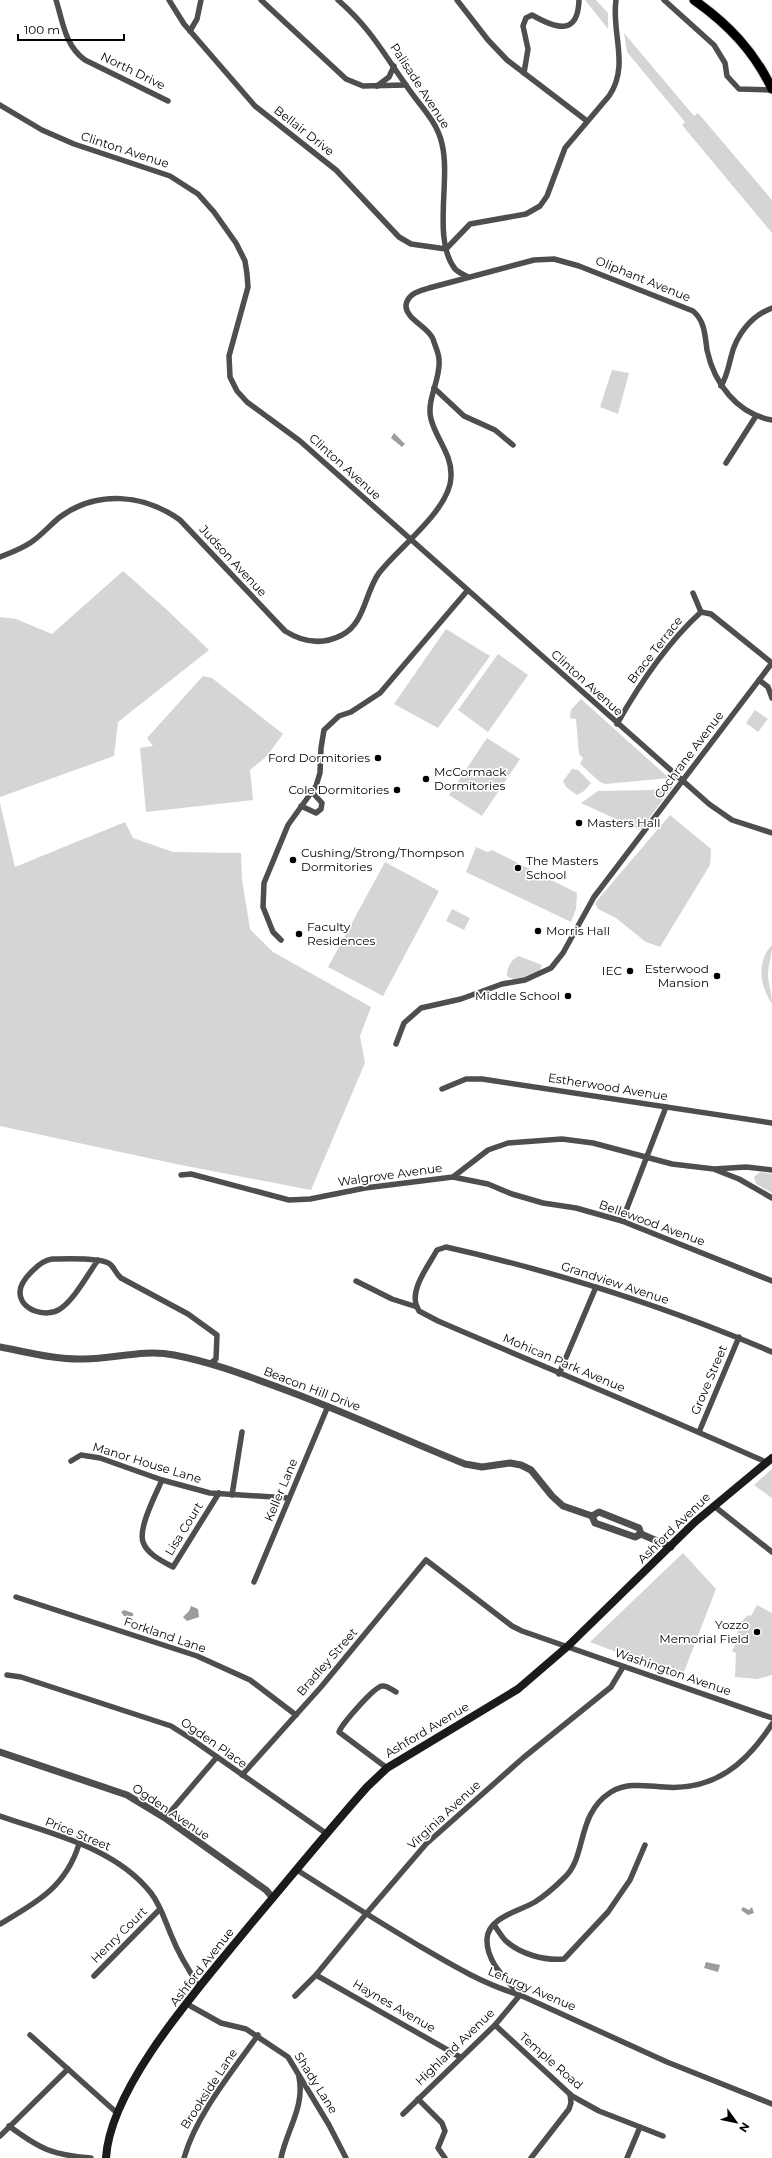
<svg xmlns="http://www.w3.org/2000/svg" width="772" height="2158" font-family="Montserrat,sans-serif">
<rect width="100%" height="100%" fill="#fff"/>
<g fill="#d5d5d5">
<path d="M 585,0 L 596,0 L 608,13 L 608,29 Z"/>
<path d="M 624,33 L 694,116 L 698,113 L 772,200 L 772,233 L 682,125 L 685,122 L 627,52 Z"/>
<path d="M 612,370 L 629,373 L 618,414 L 600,407 Z"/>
<path d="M 123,571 L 166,609 L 209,650 L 118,722 L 114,756 L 0,797 L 0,617 L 16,619 L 52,634 Z"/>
<path d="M 446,629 L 490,656 L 438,728 L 394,704 Z"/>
<path d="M 498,654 L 528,675 L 488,732 L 458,710 Z"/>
<path d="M 203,676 L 212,678 L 283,734 L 267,756 L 250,770 L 253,800 L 146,812 L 140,748 L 153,746 L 147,738 Z"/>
<path d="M 581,699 L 669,778 L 605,784 L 600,782 L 580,764 L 583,758 L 579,754 L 576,719 L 570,718 L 571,710 Z"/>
<path d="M 755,710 L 768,719 L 758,732 L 746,723 Z"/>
<path d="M 487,738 L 520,759 L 482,816 L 449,795 Z"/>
<path d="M 572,769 L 578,770 L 591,783 L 584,791 L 577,795 L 566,787 L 563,781 Z"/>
<path d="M 674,785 L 640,830 L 581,803 L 598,791 L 652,790 Z"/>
<path d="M 0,803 L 15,867 L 125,822 L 133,838 L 173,852 L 241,853 L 242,879 L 250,929 L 273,952 L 371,1007 L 360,1036 L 365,1063 L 311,1190 L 176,1164 L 0,1126 Z"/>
<path d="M 670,815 L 711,849 L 710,865 L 660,947 L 646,942 L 616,918 L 598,909 L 595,903 Z"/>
<path d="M 476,847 L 487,852 L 492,850 L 577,893 L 576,909 L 571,922 L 466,872 Z"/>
<path d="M 385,862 L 439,891 L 383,996 L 328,967 Z"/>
<path d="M 452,909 L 470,918 L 464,930 L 446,921 Z"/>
<path d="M 772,945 C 772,956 768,964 768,975 C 768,983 772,993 772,1004 C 760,986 756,962 772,945 Z"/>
<path d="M 519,956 L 542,965 L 540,970 C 531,975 516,983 507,976 C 506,969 512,958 519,956 Z"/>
<path d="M 760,1172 L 772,1174 L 772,1193 L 756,1184 L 754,1177 Z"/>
<path d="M 772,1469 L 772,1498 L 754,1485 Z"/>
<path d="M 683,1553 L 716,1589 L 682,1677 L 590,1642 Z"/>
<path d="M 757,1605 L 772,1613 L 772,1675 L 757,1679 L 735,1677 L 736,1653 L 732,1651 L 737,1641 L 738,1625 L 748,1615 L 751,1616 Z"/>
</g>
<g fill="#9c9c9c">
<path d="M 394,433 L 405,444 L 402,447 L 391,438 Z"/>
<path d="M 191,1606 L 198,1609 L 199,1617 L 187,1621 L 183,1617 L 189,1611 Z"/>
<path d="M 124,1610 L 133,1613 L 133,1616 L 124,1616 L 121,1612 Z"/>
<path d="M 743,1907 L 749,1910 L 752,1907 L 754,1913 L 748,1915 L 741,1910 Z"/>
<path d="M 706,1962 L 720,1965 L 718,1972 L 704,1968 Z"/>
</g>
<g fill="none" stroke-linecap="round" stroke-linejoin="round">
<g stroke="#dbdbdb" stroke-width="11">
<path id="primary" d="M 694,0 C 728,24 754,51 772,89"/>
</g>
<g stroke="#4e4e4e" stroke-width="5.5">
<path d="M 56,0 C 63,22 65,46 85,60 L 168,101"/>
<path d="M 169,0 L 184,24 L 255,106 L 336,170 L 399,237 L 411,244 L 446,249"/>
<path d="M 261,0 L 346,79 L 363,86 L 406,85"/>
<path d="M 338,0 C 370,28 382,51 406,85 C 418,104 437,120 442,144 C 451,180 432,239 455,269 C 458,272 464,275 468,277"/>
<path d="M 457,0 L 488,40 L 507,60 L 587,121"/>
<path d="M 664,0 L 714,45 L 725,63 L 727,76 L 739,89 L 772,90"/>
<path d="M 190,31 L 197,19 L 201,0"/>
<path d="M 524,73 L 528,49 L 523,26 L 526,18 L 532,15 C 555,28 578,37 579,0"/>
<path d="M 377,86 L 389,77 L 394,66"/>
<path d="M 0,105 L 42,130 L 74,144 L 170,176 L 198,194 L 214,212 L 236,243 L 245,261 L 247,274 L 248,287 L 229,356 L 230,377 L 237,391 L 247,402 L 300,441 L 709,804 L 732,820 L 772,833"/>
<path d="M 446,249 L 470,224 L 526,214 L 540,206 L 547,196 L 565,148 L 609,96 C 630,66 611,32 616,0"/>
<path d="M 721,386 C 727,376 728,368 731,357 C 736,335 751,316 772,308"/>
<path d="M 434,388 L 464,416 L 495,430 L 513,445"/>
<path d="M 726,463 L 756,416"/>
<path d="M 0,557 C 10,553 21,549 30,543 C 41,536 50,525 60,517 C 97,490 144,494 180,520 L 285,631 C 304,643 323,645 342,635 C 365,623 365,592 379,573 C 399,547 451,509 451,476 C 452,454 436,439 431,419 C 426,400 441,379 439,360 C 439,353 435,346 433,339 C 429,327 405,319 406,305 C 408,293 420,291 429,288 L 534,260 L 554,259 L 579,266 L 693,311 C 705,321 705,336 707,350 C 714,383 737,414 772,420"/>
<path d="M 693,593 L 701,612"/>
<path d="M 759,680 L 768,687 L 772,698"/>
<path d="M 617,724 C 640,683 666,644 701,612 L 711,614 L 772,663"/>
<path d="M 301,806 L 316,813 L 321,809 L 322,803 L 312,792"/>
<path d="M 281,940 L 273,932 L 263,907 L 264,883 L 288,825 L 316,786 L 320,773 L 321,748 L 324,730 L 339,716 L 351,712 L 380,693 L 467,591"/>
<path d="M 396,1044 L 404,1023 L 421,1008 L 461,999 L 502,984 L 525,980 L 551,968 L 563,953 L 594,897 L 772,663"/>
<path d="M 442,1089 L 466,1079 L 482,1079 L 772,1123"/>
<path d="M 716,1170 L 739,1179 L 772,1198"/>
<path d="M 181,1175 L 191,1174 L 289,1200 L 310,1199 L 365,1188 L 453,1177 L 488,1150 L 508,1143 L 562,1139 L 593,1143 L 672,1164 L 714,1169 L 746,1167 L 772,1170"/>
<path d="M 453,1177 L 488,1184 L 512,1194 L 543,1203 L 576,1208 L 622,1221 L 772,1281"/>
<path d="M 622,1221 L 666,1107"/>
<path d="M 98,1260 C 88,1274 74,1300 60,1309 C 47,1318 20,1311 20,1292 C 20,1280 41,1260 52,1259 C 64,1259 104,1257 111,1265 C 115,1269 116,1274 121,1278 L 188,1314 L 217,1335 L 216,1359 L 211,1363"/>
<path d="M 356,1281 L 392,1299 L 417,1307 L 419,1311 L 438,1321 C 547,1368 657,1413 766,1462"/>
<path d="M 417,1307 C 409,1290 429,1265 437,1250 L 446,1247 C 557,1272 667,1307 772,1352"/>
<path d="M 559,1374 L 596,1287"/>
<path d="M 699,1432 L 739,1337"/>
<path d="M 71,1461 L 81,1455 L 100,1458 L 162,1480 L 210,1493 L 289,1498"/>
<path d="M 162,1480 C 156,1494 138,1528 143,1542 C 147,1554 162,1561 173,1567 L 219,1493"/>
<path d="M 232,1495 L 242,1432"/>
<path d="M 714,1506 L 772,1552"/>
<path d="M 254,1582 L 328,1406"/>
<path d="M 16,1597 L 197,1656 L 250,1680 L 296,1715"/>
<path d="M 7,1675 L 21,1677 L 171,1726 L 190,1738 L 327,1834"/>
<path d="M 387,1768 L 339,1732 C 342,1724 374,1687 382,1686 C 387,1685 392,1690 396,1692"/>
<path d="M 242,1775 L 321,1687 L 426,1560 L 512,1626 L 522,1631 L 772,1718"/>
<path d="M 0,1816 C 51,1834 115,1847 151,1893 C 161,1906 165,1921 172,1937 C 179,1955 189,1971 200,1987"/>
<path d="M 165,1818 L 217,1757"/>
<path d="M 297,1870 C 336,1895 376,1920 416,1944 C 450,1964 483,1984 520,1995 L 667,2062 L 772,2104"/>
<path d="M 0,1924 C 36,1903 66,1887 79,1844"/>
<path d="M 494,1925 C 498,1930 501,1936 505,1940 C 519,1954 545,1961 564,1959 L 608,1912 L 630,1880 L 645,1845"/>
<path d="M 316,1975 L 460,2057"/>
<path d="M 94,1976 L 160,1909"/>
<path d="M 295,1996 L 316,1975 L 366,1914 L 426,1844 L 523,1758 L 611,1687 L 623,1667"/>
<path d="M 187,2004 L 221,2023 L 246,2029 L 288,2057 L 329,2125 L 346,2158"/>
<path d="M 495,2025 L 572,2096 L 599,2111 L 663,2136"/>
<path d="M 30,2035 L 117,2113"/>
<path d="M 418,2099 L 442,2123 L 445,2131 L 438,2148 L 445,2158"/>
<path d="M 403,2114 L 495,2025 L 520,1995 C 506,1979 486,1962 487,1939 C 488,1917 520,1911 535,1902 C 546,1895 556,1886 565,1877 C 587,1856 576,1814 611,1792 C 627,1782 646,1786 664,1787 C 714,1791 746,1764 772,1724"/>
<path d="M 9,2126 C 40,2149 52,2155 91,2158"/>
<path d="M 0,2136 L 68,2069"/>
<path d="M 184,2158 C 196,2115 232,2072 258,2035"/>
<path d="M 281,2158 C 287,2129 305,2107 299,2077"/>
<path d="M 531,2158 L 569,2109 L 571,2103 L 570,2094"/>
<path d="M 627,2158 L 640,2127"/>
</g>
<g stroke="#4e4e4e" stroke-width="7">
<path d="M 0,1347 C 27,1352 56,1360 84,1359 C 114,1359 143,1349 174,1355 C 211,1362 245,1375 280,1388 C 343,1411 403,1439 465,1464 L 482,1467 L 510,1463 L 521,1465 L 531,1470 L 552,1496 L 563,1506 L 592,1516 L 599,1512 L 639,1528 L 641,1534"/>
<path d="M 592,1516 L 595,1523 L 635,1537 L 641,1534 L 671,1547"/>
<path d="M 0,1752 L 127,1795 L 165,1818 L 266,1890 L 273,1898"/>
</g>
<path stroke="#1b1b1b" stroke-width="8" d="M 106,2158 C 110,2085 204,1982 250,1925 C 289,1879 327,1832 367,1787 L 387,1768 L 518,1689 L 568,1646 L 695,1522 L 772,1458"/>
<use href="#primary" stroke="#000" stroke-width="9"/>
</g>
<g fill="#000" stroke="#fff" stroke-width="1.5">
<circle cx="378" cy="758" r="4"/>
<circle cx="426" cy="779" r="4"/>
<circle cx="397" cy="790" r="4"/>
<circle cx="579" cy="823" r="4"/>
<circle cx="293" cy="860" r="4"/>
<circle cx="518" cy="868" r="4"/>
<circle cx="538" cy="931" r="4"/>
<circle cx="299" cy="934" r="4"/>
<circle cx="630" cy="971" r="4"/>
<circle cx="717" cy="976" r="4"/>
<circle cx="568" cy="996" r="4"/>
<circle cx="757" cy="1632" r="4"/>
</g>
<g text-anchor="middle" stroke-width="3.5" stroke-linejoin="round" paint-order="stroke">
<g font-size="12" fill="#000" stroke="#fff">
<text transform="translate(133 71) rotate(26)" y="4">North Drive</text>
<text transform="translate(420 86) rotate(57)" y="4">Palisade Avenue</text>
<text transform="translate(304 131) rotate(38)" y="4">Bellair Drive</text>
<text transform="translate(125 150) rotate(18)" y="4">Clinton Avenue</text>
<text transform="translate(643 279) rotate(22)" y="4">Oliphant Avenue</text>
<text transform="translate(345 467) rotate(42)" y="4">Clinton Avenue</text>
<text transform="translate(233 561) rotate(47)" y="4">Judson Avenue</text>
<text transform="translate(655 650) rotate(-52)" y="4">Brace Terrace</text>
<text transform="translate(587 683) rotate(42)" y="4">Clinton Avenue</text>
<text transform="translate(689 755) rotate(-53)" y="4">Cochrane Avenue</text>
<text transform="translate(608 1087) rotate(9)" y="4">Estherwood Avenue</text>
<text transform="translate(390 1175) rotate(-8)" y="4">Walgrove Avenue</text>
<text transform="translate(652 1223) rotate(20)" y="4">Bellewood Avenue</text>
<text transform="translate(615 1283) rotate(18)" y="4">Grandview Avenue</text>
<text transform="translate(564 1363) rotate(23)" y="4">Mohican Park Avenue</text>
<text transform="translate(709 1380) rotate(-67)" y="4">Grove Street</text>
<text transform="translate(312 1389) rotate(21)" y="4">Beacon Hill Drive</text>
<text transform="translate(147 1463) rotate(17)" y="4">Manor House Lane</text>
<text transform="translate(281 1490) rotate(-67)" y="4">Keller Lane</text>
<text transform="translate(674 1528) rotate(-44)" y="4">Ashford Avenue</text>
<text transform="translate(184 1529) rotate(-58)" y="4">Lisa Court</text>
<text transform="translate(165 1635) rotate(19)" y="4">Forkland Lane</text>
<text transform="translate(327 1662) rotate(-49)" y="4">Bradley Street</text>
<text transform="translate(673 1672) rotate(19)" y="4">Washington Avenue</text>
<text transform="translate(427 1730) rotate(-31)" y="4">Ashford Avenue</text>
<text transform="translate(214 1743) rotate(35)" y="4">Ogden Place</text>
<text transform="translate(171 1812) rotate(34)" y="4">Ogden Avenue</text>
<text transform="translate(444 1815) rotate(-43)" y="4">Virginia Avenue</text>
<text transform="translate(78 1834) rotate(22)" y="4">Price Street</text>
<text transform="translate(119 1935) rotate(-45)" y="4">Henry Court</text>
<text transform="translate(202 1967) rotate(-52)" y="4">Ashford Avenue</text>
<text transform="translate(532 1989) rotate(23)" y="4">Lefurgy Avenue</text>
<text transform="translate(394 2006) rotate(30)" y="4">Haynes Avenue</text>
<text transform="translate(455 2047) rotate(-44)" y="4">Highland Avenue</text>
<text transform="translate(551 2061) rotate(41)" y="4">Temple Road</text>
<text transform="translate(316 2083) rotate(58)" y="4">Shady Lane</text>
<text transform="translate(209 2089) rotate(-57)" y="4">Brookside Lane</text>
</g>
<g font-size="12" fill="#000" stroke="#fff" text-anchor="end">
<text x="370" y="762">Ford Dormitories</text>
<text x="434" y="776" text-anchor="start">McCormack<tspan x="434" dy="14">Dormitories</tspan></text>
<text x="389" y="794">Cole Dormitories</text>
<text x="587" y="827" text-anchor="start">Masters Hall</text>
<text x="301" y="857" text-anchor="start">Cushing/Strong/Thompson<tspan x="301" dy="14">Dormitories</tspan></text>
<text x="526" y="865" text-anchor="start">The Masters<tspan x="526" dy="14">School</tspan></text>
<text x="307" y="931" text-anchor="start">Faculty<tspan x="307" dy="14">Residences</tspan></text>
<text x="546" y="935" text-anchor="start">Morris Hall</text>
<text x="709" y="973">Esterwood<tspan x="709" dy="14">Mansion</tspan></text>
<text x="622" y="975">IEC</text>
<text x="560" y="1000">Middle School</text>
<text x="749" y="1629">Yozzo<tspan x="749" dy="14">Memorial Field</tspan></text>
</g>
</g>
<g transform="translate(736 2122) rotate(123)" stroke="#ffffff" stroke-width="3" paint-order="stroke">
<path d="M0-3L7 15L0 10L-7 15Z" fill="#000000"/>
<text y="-6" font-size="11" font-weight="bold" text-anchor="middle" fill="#000000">N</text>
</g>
<path d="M18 34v6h106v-6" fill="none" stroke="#000000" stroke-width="2"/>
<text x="24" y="34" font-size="12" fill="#000000" stroke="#ffffff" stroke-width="3" paint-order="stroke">100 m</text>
</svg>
